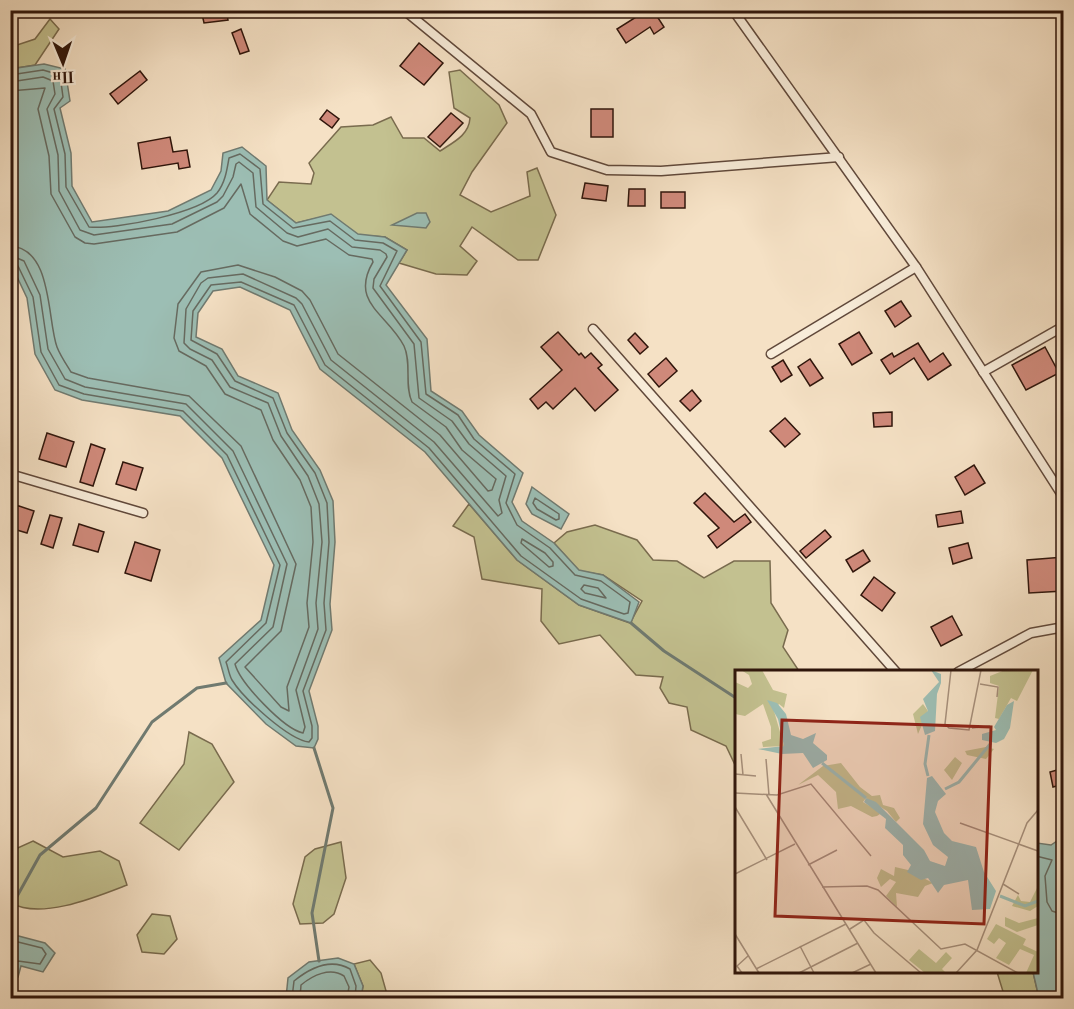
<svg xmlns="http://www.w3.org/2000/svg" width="1074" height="1009" font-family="'Old Standard TT',serif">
<rect width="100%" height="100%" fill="#f5e1c5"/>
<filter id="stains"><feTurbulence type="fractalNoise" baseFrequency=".00333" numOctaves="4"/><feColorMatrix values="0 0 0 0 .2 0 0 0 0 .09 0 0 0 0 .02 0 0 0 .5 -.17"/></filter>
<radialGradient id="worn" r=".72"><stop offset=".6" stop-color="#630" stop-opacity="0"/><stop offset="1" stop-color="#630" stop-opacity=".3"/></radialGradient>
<g fill="#c3c190" stroke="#796b4e" stroke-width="1.5">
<path d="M 50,19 L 59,29 L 35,65 L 11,69 L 11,47 L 35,39 Z"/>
<path d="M 460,70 L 499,105 L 507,123 L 472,172 L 460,195 L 491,212 L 530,196 L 527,172 L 537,168 L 556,215 L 538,260 L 518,260 L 472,227 L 460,246 L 477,261 L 467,275 L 436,274 L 399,263 L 407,250 L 385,237 L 358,235 L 331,215 L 296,223 L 267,200 L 279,182 L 311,184 L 314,173 L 309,163 L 341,127 L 373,125 L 391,117 L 403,138 L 424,138 L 440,151 C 454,142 469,135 470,118 L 454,108 L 449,72 Z"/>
<path d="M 469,504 L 517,560 L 579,605 L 630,623 L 642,601 L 603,575 L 579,571 L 554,543 L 567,532 L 595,525 L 637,540 L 653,560 L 677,561 L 704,578 L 734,561 L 770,561 L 771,603 L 788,630 L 783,647 L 799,671 L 736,672 L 736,767 L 726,746 L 691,730 L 687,707 L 669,703 L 660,688 L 663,677 L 636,675 L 600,635 L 559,644 L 541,621 L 542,589 L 482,579 L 474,537 L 453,526 Z"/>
<path d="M 189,732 L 212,744 L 234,782 L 179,850 L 140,823 L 184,764 Z"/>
<path d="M 33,841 L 63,857 L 100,851 L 119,861 L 127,885 C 96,897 41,920 11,903 L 11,851 Z"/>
<path d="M 341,842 L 346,878 L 334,914 L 323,923 L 300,924 L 293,904 L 305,857 L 315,849 Z"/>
<path d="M 152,914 L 170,916 L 177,939 L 164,954 L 142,952 L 137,935 Z"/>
<path d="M 370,960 L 381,973 L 388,998 L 361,998 L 363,986 L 354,964 Z"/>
<path d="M 997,972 L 1033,972 L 1039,998 L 1005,998 Z"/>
</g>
<g fill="#9cbeb4" stroke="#707a70" stroke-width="1.5">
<path d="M 44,64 L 65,69 L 70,101 L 60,108 L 71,153 L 72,186 L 92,222 L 168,211 L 211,190 L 221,171 L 223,153 L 242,147 L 266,166 L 267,200 L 296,223 L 331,214 L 358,234 L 385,237 L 407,250 L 386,285 L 427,339 L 431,391 L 462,411 L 479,435 L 523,473 L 512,502 L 522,521 L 554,543 L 579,570 L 603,575 L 639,602 L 631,623 L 579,605 L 517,560 L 425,452 L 320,369 L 290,310 L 240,287 L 213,291 L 198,313 L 196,337 L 222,349 L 238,376 L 278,393 L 292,430 L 320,470 L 333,501 L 335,542 L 330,604 L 332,630 L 309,691 L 318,726 L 318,739 L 314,748 L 296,746 L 266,724 L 226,683 L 219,658 L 261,620 L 274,565 L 222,458 L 180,416 L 82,400 L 55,390 L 35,354 L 27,298 L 11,264 L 10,69 Z"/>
<path d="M 417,213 L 426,213 L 430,222 L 426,228 L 392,225 Z"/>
<path d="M 532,487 L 569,514 L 561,529 L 532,514 L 526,504 Z"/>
<path d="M 1063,837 L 1063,873 L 1059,875 L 1060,899 L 1064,907 L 1063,998 L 1039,998 L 1033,972 L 1036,972 L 1037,843 L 1051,845 Z"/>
<path d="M 11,934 L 45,943 L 55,953 L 43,972 L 21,966 L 18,977 L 11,983 Z"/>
<path d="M 338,958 L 354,964 L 363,986 L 361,998 L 286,998 L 288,978 L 309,962 Z"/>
</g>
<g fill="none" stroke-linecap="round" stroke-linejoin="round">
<g stroke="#666a60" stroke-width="1.5">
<path d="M 10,75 L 43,70 L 60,75 L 63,97 L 54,109 L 65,154 L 66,187 L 89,227 C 115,230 200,213 217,193 C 225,183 227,170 229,158 L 240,154 L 260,169 L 263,204 L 293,228 L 330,221 L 355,240 L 383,243 L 397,251 L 380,286 L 421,342 L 426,394 L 458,415 L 474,439 L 515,474 L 506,503 L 517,525 L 550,548 L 575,575 L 601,581 L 630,602 L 628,613 L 624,614 L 581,599 L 521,556 L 429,448 L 325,365 L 294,305 L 241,282 L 211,285 L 193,311 L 191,340 L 217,354 L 235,381 L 273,398 L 287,433 L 315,473 L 327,503 L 329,542 L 324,603 L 326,630 L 303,691 L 312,726 L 312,738 L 309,742 C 289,740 243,698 232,680 C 229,675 228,667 226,662 L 266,623 L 280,565 L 227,455 L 183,411 L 84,394 L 59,385 L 41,352 L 33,297 L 18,266 L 10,263"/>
<path d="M 10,82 L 43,77 L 53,81 L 55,94 L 47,109 L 58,155 L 59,191 L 80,230 L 94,235 L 172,224 L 217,202 L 223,196 L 233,177 L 236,164 L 239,162 L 253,173 L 256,207 L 287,233 L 298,237 L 328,229 L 352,247 L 380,250 L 386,254 L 387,257 L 374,279 L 373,288 L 414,344 L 419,398 L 452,421 L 469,444 L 506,476 L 499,500 L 502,513 L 498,516 L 434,442 L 331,360 L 302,304 L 296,298 L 243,274 L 208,278 L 201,283 L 186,309 L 184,343 L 190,349 L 212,360 L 230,387 L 268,403 L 281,436 L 308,476 L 319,504 L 322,542 L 316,603 L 318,629 L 296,690 L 305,727 L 303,733 C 284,729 240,683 235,664 L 273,627 L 287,564 L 233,451 L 186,404 L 85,387 L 65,379 L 48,349 L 40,295 L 24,261 L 10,255"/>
<path d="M 10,91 L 45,88 L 38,109 L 49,156 L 51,194 L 75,237 L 85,243 L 94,244 L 177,232 L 224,208 L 241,184 L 250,214 L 283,241 L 297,246 L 326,239 L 349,255 L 372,259 L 373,262 C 349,303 388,314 404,346 C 412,363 404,385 412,402 L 446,427 L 462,450 L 496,479 L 492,490 L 488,491 L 440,435 L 338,354 L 310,300 L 302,291 L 275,277 L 238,265 L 201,272 L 178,304 L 174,338 L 179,351 L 206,366 L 225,394 L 261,410 L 273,440 L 300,480 L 311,507 L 313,542 L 307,603 L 309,627 L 287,687 L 289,711 L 281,707 L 245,667 L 281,631 L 296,564 L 241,446 L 189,396 L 88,378 L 71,372 C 66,364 60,355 57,347 C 47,320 53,248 10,246"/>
<path d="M 535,498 L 559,514 L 559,519 L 556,520 L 537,509 L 533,503 Z"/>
<path d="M 522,539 L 545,553 L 553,562 L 553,566 L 549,567 L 521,543 Z"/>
<path d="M 584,585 L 598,588 L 606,598 L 585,593 L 581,589 Z"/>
<path d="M 1036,856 L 1052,860 L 1045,876 L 1047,902 L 1052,911 L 1064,915"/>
<path d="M 10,940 L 42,948 L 46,954 L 40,964 L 18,961 L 10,976"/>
<path d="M 292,998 L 294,981 C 310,968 331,958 350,969 L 356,986 L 355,998"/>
<path d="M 300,998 L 301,985 C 313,975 330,967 344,976 L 349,987 L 347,998"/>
</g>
<g stroke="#707a70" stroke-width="3">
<path d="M 631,623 L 664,651 L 736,698"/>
<path d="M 314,748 L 333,808 L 312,913 L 319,961"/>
<path d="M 10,909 L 40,855 L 96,808 L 152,722 L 197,688 L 226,683"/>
</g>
</g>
<g fill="#cf897a" stroke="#2f150b" stroke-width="1.5">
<path d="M 226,10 L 228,20 L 204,23 L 202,14 Z"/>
<path d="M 639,10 L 653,10 L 664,27 L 654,34 L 650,27 L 626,43 L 617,29 L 641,14 Z"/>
<path d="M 241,29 L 249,51 L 240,54 L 232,33 Z"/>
<path d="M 419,43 L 443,63 L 424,85 L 400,66 Z"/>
<path d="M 140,71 L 147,80 L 118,104 L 110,94 Z"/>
<rect x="591" y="109" width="22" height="28"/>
<path d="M 327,110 L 339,119 L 332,128 L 320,119 Z"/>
<path d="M 451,113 L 463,123 L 440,147 L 428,137 Z"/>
<path d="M 170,137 L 173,152 L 187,150 L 190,167 L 179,169 L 178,163 L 142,169 L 138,143 Z"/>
<path d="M 585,183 L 608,186 L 606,201 L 582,198 Z"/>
<path d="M 629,189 L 645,189 L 645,206 L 628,206 Z"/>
<rect x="661" y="192" width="24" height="16"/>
<path d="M 901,301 L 911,316 L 895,327 L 885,311 Z"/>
<path d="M 558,332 L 579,355 L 581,353 L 585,358 L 591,353 L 602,365 L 598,368 L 618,390 L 595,411 L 575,388 L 553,409 L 546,402 L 538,409 L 530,399 L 562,370 L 541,347 Z"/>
<path d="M 859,332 L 872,353 L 852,365 L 839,344 Z"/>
<path d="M 635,333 L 648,347 L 640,354 L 628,340 Z"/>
<path d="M 918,343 L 930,362 L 943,353 L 951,365 L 928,380 L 914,358 L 890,374 L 881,360 L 892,353 L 894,357 Z"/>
<path d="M 1045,347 L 1059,373 L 1026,390 L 1012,365 Z"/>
<path d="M 666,358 L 677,371 L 659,387 L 648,374 Z"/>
<path d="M 810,359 L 823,378 L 810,386 L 798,367 Z"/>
<path d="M 783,360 L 792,375 L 781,382 L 772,367 Z"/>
<path d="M 692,390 L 701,401 L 690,411 L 680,401 Z"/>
<path d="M 892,412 L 892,426 L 874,427 L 873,413 Z"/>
<path d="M 785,418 L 800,434 L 785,447 L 770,431 Z"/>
<path d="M 47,433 L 74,442 L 66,467 L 39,459 Z"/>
<path d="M 91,444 L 105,449 L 93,486 L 80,482 Z"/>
<path d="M 123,462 L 143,468 L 136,490 L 116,484 Z"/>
<path d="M 974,465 L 985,483 L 965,495 L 955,477 Z"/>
<path d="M 705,493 L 734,522 L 745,514 L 751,522 L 717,548 L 708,536 L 719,528 L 694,503 Z"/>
<path d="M 16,505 L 34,511 L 27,533 L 10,528 Z"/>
<path d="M 961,511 L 963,523 L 938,527 L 936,515 Z"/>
<path d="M 50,515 L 62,518 L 53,548 L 41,544 Z"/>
<path d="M 79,524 L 104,532 L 98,552 L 73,545 Z"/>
<path d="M 825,530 L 831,537 L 806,558 L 800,551 Z"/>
<path d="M 135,542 L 160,550 L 151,581 L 125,573 Z"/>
<path d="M 968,543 L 972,558 L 953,564 L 949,548 Z"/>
<path d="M 863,550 L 870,561 L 853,572 L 846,560 Z"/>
<path d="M 1064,557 L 1064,591 L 1029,593 L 1027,560 Z"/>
<path d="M 874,577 L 895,593 L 882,611 L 861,595 Z"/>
<path d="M 952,616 L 962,635 L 941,646 L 931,627 Z"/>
<path d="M 1064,768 L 1064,784 L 1053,787 L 1050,772 Z"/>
</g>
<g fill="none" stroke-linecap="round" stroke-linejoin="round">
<g stroke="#60483a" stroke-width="11">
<g id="minor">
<path d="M 404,10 L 531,114 L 551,152 L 607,170 L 661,171 L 839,157"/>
<path d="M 733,10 L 916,267 L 1064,498"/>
<path d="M 593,329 L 896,672"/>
<path d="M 771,354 L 916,267"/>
<path d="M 983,372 L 1064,326"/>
<path d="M 10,474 L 143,513"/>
<path d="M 958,672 L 1031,633 L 1064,627"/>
</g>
</g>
<use href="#minor" stroke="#f8ecd9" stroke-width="8"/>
</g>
<g transform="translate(735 670)">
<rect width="303" height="303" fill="#f5e1c5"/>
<path d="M 6,0 L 27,0 L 38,20 L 52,24 L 49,38 L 44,34 L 39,41 L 49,76 L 28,77 L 27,72 L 36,69 L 36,57 L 28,34 L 10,46 L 0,44 L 0,12 L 13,18 L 17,14 L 14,5 ZM 270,0 L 298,0 L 282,31 L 276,28 L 264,49 L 260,48 L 264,16 L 255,13 L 255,6 ZM 188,34 L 193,41 L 183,64 L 178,44 ZM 251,77 L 259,79 L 251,89 L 232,85 L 230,81 ZM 220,87 L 227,93 L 217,110 L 209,100 ZM 106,93 L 125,117 L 137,126 L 145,125 L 148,135 L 159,138 L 165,148 L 161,152 L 152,141 L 131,128 L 128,132 L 140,139 L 145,144 L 142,146 L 137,147 L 116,136 L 103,139 L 101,122 L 83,105 L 63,115 L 88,96 ZM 160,197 L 173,200 L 198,213 L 190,216 L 183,227 L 161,223 L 162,237 L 151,226 L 161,212 L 155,209 L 146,217 L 142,208 L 146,199 L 159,206 ZM 303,216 L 303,236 L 295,241 L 277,236 L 283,225 L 286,231 L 295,232 ZM 270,247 L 284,253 L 303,248 L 303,255 L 282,262 L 270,256 ZM 261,254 L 291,269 L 288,275 L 303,282 L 303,303 L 291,303 L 299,285 L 285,279 L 274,295 L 261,288 L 271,273 L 264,268 L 259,274 L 252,269 ZM 184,279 L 201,293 L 211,282 L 217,288 L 207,299 L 211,303 L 190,303 L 174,290 Z" fill="#c3c190"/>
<path d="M 196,0 L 206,4 L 206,13 L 202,24 L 200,61 L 190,65 L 185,47 L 193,41 L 188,29 L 204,12 ZM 32,30 L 42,33 L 51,44 L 56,65 L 68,69 L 81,63 L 78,73 L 92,85 L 92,90 L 78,98 L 68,83 L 47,84 L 23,79 L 49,76 L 43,49 ZM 279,31 L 275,58 L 269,69 L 261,73 L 247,70 L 247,64 L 261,60 L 259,57 L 272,35 ZM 197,106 L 211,124 L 203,131 L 200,142 L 209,163 L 217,171 L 241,177 L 249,202 L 261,221 L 255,239 L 237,240 L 233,210 L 209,215 L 203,223 L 193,208 L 186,210 L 172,202 L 176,195 L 168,185 L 168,175 L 150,158 L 151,149 L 129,132 L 131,128 L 141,132 L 189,180 L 195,191 L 210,196 L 213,187 L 198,175 L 188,154 L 192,108 Z" fill="#9cbeb4"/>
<path fill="none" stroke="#9cbeb4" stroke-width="3" d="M 87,93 L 131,128M 193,106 L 190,94 L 194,65M 210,119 L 224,112 L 256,73M 265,226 L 290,236 L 303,231"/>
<path fill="none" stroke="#a68f7b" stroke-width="1.5" d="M 216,0 L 210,54 L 214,58 L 234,60 L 246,0M 245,14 L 263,17 L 262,27M 237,58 L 255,56M 6,84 L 8,105M 31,89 L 34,125M 0,104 L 21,106M 0,123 L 42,125 L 76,114 L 136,186M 31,124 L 141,303M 0,137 L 32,190M 225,153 L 303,181M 73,195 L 102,180M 0,204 L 60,174M 268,214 L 284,224M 87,217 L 132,216 L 143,220 L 206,279 L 230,274 L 283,303M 115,259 L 129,250 L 139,263 L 186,303M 0,264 L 24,303M 65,276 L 79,303M 21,299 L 111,254M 7,303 L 2,296 L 13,286M 64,303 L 123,273M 117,303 L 136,294M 221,303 L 242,280 L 292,153 L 303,140"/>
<path fill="#8f2418" fill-opacity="0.15" stroke="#8f2418" stroke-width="3" d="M 47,50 L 256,57 L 249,254 L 40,246 Z"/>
<rect width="303" height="303" fill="none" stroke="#2f150b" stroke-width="3"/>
</g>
<rect width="1074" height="1009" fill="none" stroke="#f5e1c5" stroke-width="36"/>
<rect x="12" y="12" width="1050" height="985" fill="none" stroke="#2f150b" stroke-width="3"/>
<rect x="18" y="18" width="1038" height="973" fill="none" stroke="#2f150b" stroke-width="1.5"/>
<g transform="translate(63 63) rotate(178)" stroke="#f8ecd9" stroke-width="4.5" paint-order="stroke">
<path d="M0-4.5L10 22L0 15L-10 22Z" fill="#2f150b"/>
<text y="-9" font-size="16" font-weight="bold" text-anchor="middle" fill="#2f150b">Пн</text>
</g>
<rect width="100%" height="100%" filter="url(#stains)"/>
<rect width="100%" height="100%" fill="url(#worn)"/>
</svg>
